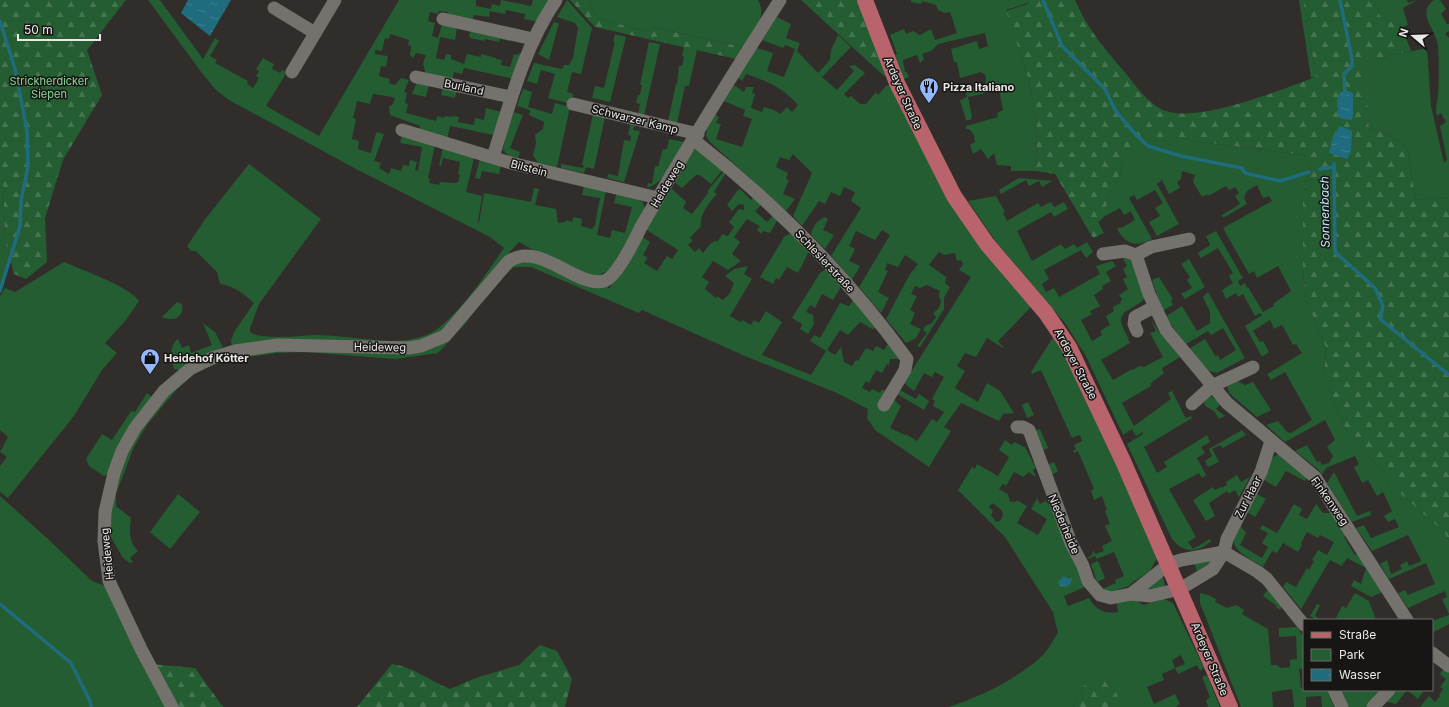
<svg xmlns="http://www.w3.org/2000/svg" width="1449" height="707" font-family="Inter,sans-serif">
<defs>
<pattern id="forest-firs" width="22" height="20" patternUnits="userSpaceOnUse"><rect width="22" height="20" fill="#245d32"/><path d="M5 1l3.5 6h-7zM16 11l3.5 6h-7z" fill="#447450"/></pattern>
<pattern id="water-ripples" width="26" height="14" patternUnits="userSpaceOnUse"><rect width="26" height="14" fill="#1f6c7e"/><path d="M2 4q2-2 4 0t4 0M15 11q2-2 4 0t4 0" fill="none" stroke="#408190"/></pattern>
</defs>
<rect width="100%" height="100%" fill="#302d2a"/>
<g fill="#245d32" fill-rule="evenodd">
<path d="M 148,0 L 160,0 L 203,59 L 215,38 L 219,41 L 210,56 L 217,60 L 215,63 L 248,81 L 247,84 L 253,88 L 259,78 L 256,76 L 259,71 L 256,69 L 263,58 L 274,64 L 272,69 L 280,73 L 282,70 L 287,72 L 266,106 L 319,136 L 399,0 L 476,0 L 476,6 L 491,9 L 492,4 L 500,6 L 501,0 L 531,6 L 533,0 L 552,0 L 539,22 L 524,19 L 525,14 L 506,10 L 505,14 L 490,11 L 489,17 L 474,15 L 472,22 L 448,17 L 448,12 L 439,11 L 438,14 L 430,12 L 428,21 L 435,23 L 432,36 L 438,38 L 442,24 L 457,28 L 455,40 L 440,37 L 436,58 L 444,60 L 446,54 L 451,55 L 451,59 L 464,64 L 467,54 L 481,57 L 481,54 L 496,58 L 496,59 L 502,60 L 501,65 L 510,67 L 514,54 L 518,55 L 519,53 L 524,55 L 514,79 L 464,68 L 462,74 L 454,72 L 452,81 L 426,76 L 423,63 L 426,55 L 416,53 L 413,58 L 410,55 L 411,46 L 408,45 L 409,40 L 390,34 L 389,39 L 385,38 L 382,51 L 375,50 L 375,54 L 388,56 L 386,67 L 381,66 L 379,76 L 390,79 L 389,83 L 395,85 L 401,78 L 409,80 L 404,92 L 407,93 L 405,103 L 408,104 L 406,113 L 436,121 L 437,116 L 444,118 L 445,116 L 451,117 L 452,116 L 459,117 L 458,122 L 474,125 L 475,118 L 484,120 L 486,108 L 502,112 L 494,135 L 450,126 L 447,140 L 420,130 L 420,126 L 390,115 L 389,107 L 393,104 L 395,99 L 392,97 L 373,94 L 370,104 L 357,101 L 353,118 L 356,119 L 352,139 L 359,141 L 358,149 L 371,153 L 376,133 L 377,132 L 384,134 L 374,161 L 381,163 L 379,168 L 389,174 L 391,168 L 401,171 L 403,165 L 409,166 L 410,160 L 417,162 L 415,170 L 418,171 L 422,147 L 400,143 L 402,135 L 435,145 L 428,178 L 430,179 L 429,183 L 439,185 L 440,182 L 455,183 L 458,182 L 460,175 L 458,174 L 460,162 L 443,158 L 441,166 L 439,166 L 443,147 L 474,158 L 466,192 L 482,196 L 478,222 L 479,223 L 484,193 L 531,202 L 534,188 L 539,189 L 535,205 L 556,209 L 558,223 L 565,222 L 566,220 L 572,222 L 574,217 L 582,219 L 581,226 L 592,229 L 595,225 L 600,198 L 582,195 L 584,185 L 606,191 L 597,235 L 610,238 L 612,230 L 625,233 L 632,207 L 614,203 L 617,192 L 643,202 L 645,211 L 610,270 L 601,274 L 609,289 L 641,236 L 650,242 L 643,255 L 648,258 L 644,263 L 657,271 L 667,256 L 672,259 L 678,250 L 645,229 L 669,186 L 686,202 L 683,208 L 692,214 L 708,193 L 708,190 L 725,170 L 727,171 L 714,192 L 717,194 C 710,201 699,215 701,226 L 690,238 L 693,240 L 688,245 L 695,252 L 699,248 L 703,253 C 708,248 709,241 718,241 L 722,234 L 728,236 L 734,227 L 729,222 L 739,209 L 744,210 L 744,205 L 739,204 L 732,211 L 727,205 L 737,191 L 740,189 L 751,200 L 755,195 L 763,203 L 755,211 L 767,222 L 775,214 L 778,219 L 770,233 L 763,231 L 761,234 L 757,230 L 760,226 L 747,219 L 734,237 L 740,242 L 732,254 L 741,261 L 728,270 L 713,261 L 702,277 L 709,282 L 705,289 L 716,298 L 717,296 L 723,300 L 730,293 L 734,283 L 725,276 L 734,269 L 748,266 L 744,274 L 752,279 L 730,316 L 741,322 L 742,320 L 751,325 L 754,320 L 759,323 L 766,311 L 782,322 L 762,355 L 811,375 L 826,351 L 810,341 L 814,335 L 820,338 L 840,303 L 849,306 L 854,298 L 875,328 L 872,329 L 860,322 L 848,335 L 840,330 L 827,350 L 835,355 L 841,347 L 844,362 L 852,366 L 856,360 L 858,361 L 866,348 L 873,351 L 876,346 L 884,350 L 889,342 L 882,337 L 884,333 L 899,359 L 890,359 L 889,365 L 887,364 L 882,373 L 876,370 L 869,383 L 866,381 L 862,388 L 870,392 L 872,389 L 880,393 L 882,389 C 890,393 894,401 901,406 L 890,428 L 905,435 L 906,434 L 917,441 L 932,419 L 937,422 L 944,412 L 933,406 L 935,401 L 932,399 L 944,377 L 935,372 L 932,377 L 924,373 L 914,391 L 904,383 L 971,277 L 959,270 L 963,264 L 961,260 L 957,261 L 955,253 L 944,255 L 939,252 L 929,265 L 946,277 L 945,283 L 950,287 L 944,298 L 944,309 L 920,347 L 917,346 L 927,333 L 923,330 L 926,325 L 931,324 L 936,317 L 933,313 L 939,308 L 941,301 L 939,296 L 940,291 L 927,285 L 920,288 L 915,286 L 911,294 L 917,296 L 910,310 L 915,313 L 910,324 L 921,329 L 916,338 L 906,343 L 886,319 L 910,274 L 918,264 L 905,255 L 898,267 L 887,263 L 885,270 L 888,271 L 878,292 L 889,298 L 881,313 L 859,287 L 890,235 L 882,230 L 875,240 L 856,231 L 849,246 L 855,249 L 849,261 L 860,266 L 852,280 L 831,256 L 861,208 L 851,201 L 855,192 L 844,187 L 840,196 L 831,192 L 825,204 L 819,201 L 802,226 L 793,216 L 812,173 L 793,154 L 789,160 L 780,157 L 776,167 L 788,173 L 786,179 L 789,180 L 783,194 L 795,199 L 786,211 L 710,142 L 706,136 L 707,129 L 715,114 L 719,117 L 716,123 L 721,124 L 716,139 L 742,147 L 752,119 L 743,116 L 745,110 L 724,101 L 734,85 L 744,92 L 746,87 L 754,87 L 752,93 L 755,94 L 751,108 L 762,112 L 764,107 L 774,110 L 780,114 L 787,107 L 792,112 L 798,105 C 783,88 767,81 746,74 L 742,81 L 738,78 L 757,48 L 773,53 L 767,71 L 784,77 L 795,49 L 785,45 L 783,48 L 762,40 L 777,17 L 791,24 L 786,38 L 800,43 L 797,51 L 818,73 L 830,60 L 831,50 L 838,35 L 851,47 L 822,77 L 837,90 L 854,71 L 849,66 L 855,65 L 865,73 L 844,94 L 848,98 L 851,96 L 860,104 L 866,104 L 876,92 L 878,95 L 886,86 L 890,85 L 1032,306 L 998,341 L 1005,349 L 987,338 L 976,357 L 965,353 L 957,366 L 965,371 L 955,388 L 978,402 L 987,383 L 1000,391 L 1014,413 L 1003,414 L 999,421 L 961,403 L 944,427 L 951,431 L 929,467 L 875,430 L 867,418 L 868,409 L 837,393 L 745,356 L 642,310 L 639,313 L 531,267 L 514,267 L 495,284 L 465,324 L 438,353 L 396,359 L 305,352 L 277,353 L 233,359 L 211,366 L 194,374 L 177,389 L 147,425 L 134,447 L 116,494 L 116,506 L 131,518 C 129,530 129,542 138,551 L 130,558 L 133,562 L 130,563 L 123,558 L 110,536 L 111,503 L 118,479 L 127,453 L 142,429 L 176,386 L 194,372 L 233,355 L 231,340 L 234,332 L 254,303 C 244,294 234,286 220,284 L 217,272 L 196,251 L 191,251 L 187,246 L 206,218 L 249,164 L 321,219 L 259,304 L 250,328 L 250,332 C 259,340 300,336 313,335 C 339,335 366,340 392,341 C 405,341 425,338 436,330 C 462,311 485,275 504,248 L 490,237 L 356,169 L 229,100 L 215,89 L 202,73 ZM 519,242 L 590,281 L 532,261 L 506,256 Z"/>
<path d="M 567,0 L 592,28 L 581,74 L 572,72 L 567,92 L 573,94 L 571,104 L 548,98 L 555,74 L 541,70 L 537,84 L 527,81 L 534,63 L 562,69 L 564,65 L 569,65 L 573,58 L 578,28 L 575,23 L 557,17 Z"/>
<path d="M 590,0 L 758,0 C 768,18 753,32 743,47 L 653,27 L 648,32 L 598,18 L 589,4 Z"/>
<path d="M 911,0 L 1027,0 L 1028,3 L 1006,10 L 1027,74 L 1037,122 L 1036,171 L 1011,171 L 1011,166 L 997,165 L 994,153 L 988,159 L 981,149 L 973,154 L 970,145 L 975,142 L 974,135 L 969,129 L 966,129 L 966,126 L 998,117 L 997,113 L 1003,110 L 999,90 L 968,97 L 972,117 L 970,120 L 966,120 L 960,100 L 967,97 L 965,90 L 975,87 L 976,90 L 985,87 L 986,76 L 981,72 L 960,78 L 957,62 L 954,62 L 951,49 L 977,41 L 979,49 L 988,46 L 985,33 L 938,44 L 931,51 L 922,54 L 924,59 L 920,63 L 917,55 L 903,60 L 905,72 L 907,72 L 909,77 L 904,79 L 895,55 L 897,54 L 890,35 L 904,29 L 906,34 L 913,31 L 920,35 L 931,29 L 935,40 L 957,33 L 950,12 L 945,13 L 938,10 L 936,5 L 922,1 L 921,4 L 911,2 Z"/>
<path d="M 1299,0 L 1303,0 L 1316,77 L 1311,78 Z"/>
<path d="M 1374,0 L 1407,0 L 1408,3 L 1418,0 L 1403,8 L 1408,25 L 1402,27 L 1380,16 Z"/>
<path d="M 1434,0 L 1440,0 L 1446,9 L 1441,14 L 1447,24 L 1449,24 L 1449,31 L 1445,34 L 1449,38 L 1449,197 L 1416,200 L 1407,148 L 1386,133 L 1369,129 L 1363,61 L 1427,48 L 1431,106 L 1444,163 L 1447,160 L 1440,126 L 1446,122 L 1441,113 L 1437,116 C 1435,108 1437,104 1438,95 C 1439,80 1439,62 1438,46 C 1437,30 1415,13 1434,0 Z"/>
<path d="M 554,22 L 559,23 L 549,60 L 538,54 Z"/>
<path d="M 472,31 L 510,39 L 510,41 L 500,39 L 499,42 L 485,39 L 484,41 L 470,38 L 469,34 Z"/>
<path d="M 615,34 L 626,37 L 610,102 L 592,98 L 595,86 L 604,88 L 615,42 L 613,42 Z"/>
<path d="M 649,42 L 660,44 L 644,116 L 638,114 L 640,104 L 636,103 L 638,95 L 640,95 L 642,85 L 640,85 Z"/>
<path d="M 684,47 L 697,50 L 689,86 L 685,86 L 677,123 L 668,121 L 676,84 L 677,84 L 679,66 L 682,66 L 684,57 L 682,56 Z"/>
<path d="M 417,82 L 429,85 L 426,97 L 412,94 Z"/>
<path d="M 443,87 L 457,90 L 455,98 L 441,95 Z"/>
<path d="M 523,89 L 532,92 L 528,107 L 552,114 L 555,103 L 570,107 L 557,167 L 538,163 L 533,155 L 536,143 L 535,135 L 543,129 L 544,122 L 529,115 L 530,110 L 517,106 Z"/>
<path d="M 514,112 L 523,115 L 510,148 L 520,152 L 518,158 L 508,155 L 503,150 L 506,134 Z"/>
<path d="M 593,114 L 605,117 L 594,169 L 586,167 L 584,173 L 561,168 L 561,164 L 583,168 L 584,165 L 582,165 Z"/>
<path d="M 631,122 L 635,123 L 633,130 L 640,131 L 624,182 L 607,178 L 608,174 L 618,176 L 624,140 L 630,141 L 631,136 L 628,135 Z"/>
<path d="M 669,139 L 684,142 C 676,155 663,187 647,187 L 648,183 L 652,184 L 655,166 L 658,166 L 663,149 L 667,149 Z"/>
<path d="M 1147,141 L 1194,141 L 1304,155 L 1310,167 L 1303,195 L 1303,268 L 1306,300 L 1326,347 L 1324,376 L 1345,428 L 1402,495 L 1444,532 L 1449,541 L 1449,614 L 1442,599 L 1447,597 L 1445,591 L 1408,608 L 1398,593 L 1405,590 L 1408,595 L 1435,584 L 1426,563 L 1389,579 L 1380,564 L 1387,560 L 1391,574 L 1402,569 L 1400,565 L 1407,561 L 1409,566 L 1420,562 L 1421,560 L 1408,535 L 1372,551 L 1356,528 L 1364,525 L 1371,538 L 1399,527 L 1395,519 L 1388,522 L 1384,516 L 1392,511 L 1383,492 L 1377,496 L 1368,480 L 1362,483 L 1354,467 L 1359,464 L 1355,456 L 1326,468 L 1322,475 L 1319,470 L 1295,451 L 1307,445 L 1317,462 L 1320,461 L 1322,465 L 1329,463 L 1333,456 L 1327,447 L 1335,440 L 1325,420 L 1285,442 L 1266,425 L 1278,421 L 1287,432 L 1291,433 L 1312,420 L 1285,372 L 1271,380 L 1267,374 L 1302,353 L 1296,344 L 1293,345 L 1282,325 L 1274,329 L 1270,320 L 1253,331 L 1260,342 L 1263,341 L 1269,352 L 1262,357 L 1245,326 L 1262,315 L 1260,313 L 1255,316 L 1243,294 L 1238,297 L 1236,293 L 1226,299 L 1222,290 L 1233,283 L 1229,276 L 1233,273 L 1218,248 L 1201,258 L 1198,253 L 1210,245 L 1206,236 L 1216,231 L 1243,278 L 1238,281 L 1240,286 L 1245,283 L 1247,288 L 1248,287 L 1263,312 L 1274,306 L 1273,304 L 1291,291 L 1278,266 L 1257,278 L 1254,271 L 1249,274 L 1223,228 L 1272,201 L 1269,196 L 1263,198 L 1257,185 L 1247,191 L 1244,198 L 1247,204 L 1223,218 L 1222,215 L 1240,204 L 1235,196 L 1239,193 L 1235,187 L 1229,190 L 1226,186 L 1208,196 L 1207,194 L 1202,197 L 1193,182 L 1195,175 L 1182,171 L 1181,179 L 1177,182 L 1180,188 L 1169,194 L 1162,180 L 1157,184 L 1179,224 L 1157,236 L 1149,222 L 1160,216 L 1155,208 L 1163,203 L 1155,190 L 1137,200 L 1134,195 L 1129,198 L 1152,239 C 1135,248 1126,244 1117,229 L 1120,227 L 1121,228 L 1135,220 L 1131,211 L 1124,215 L 1120,208 L 1105,216 L 1108,195 L 1120,173 L 1124,159 Z"/>
<path d="M 697,149 L 724,168 L 711,184 L 700,175 L 696,175 L 682,188 L 673,181 L 694,150 Z"/>
<path d="M 480,158 L 501,166 L 499,174 L 482,171 L 480,179 L 475,178 Z"/>
<path d="M 1019,178 L 1052,181 L 1042,187 L 1039,181 L 1029,186 L 1026,180 L 1001,194 L 999,190 Z"/>
<path d="M 3,180 L 5,240 L 10,258 L 0,291 L 0,185 Z"/>
<path d="M 996,196 L 1005,212 L 1003,213 L 1007,221 L 1038,203 L 1041,207 L 1051,202 L 1054,207 L 1064,202 L 1068,209 L 1054,217 L 1051,212 L 1017,231 L 1032,261 L 1061,244 L 1065,249 L 1074,244 L 1077,248 L 1087,242 L 1093,252 L 1086,258 L 1081,250 L 1044,270 L 1049,279 L 1042,284 L 1046,292 L 1054,288 L 1059,297 L 1100,274 L 1096,266 L 1112,261 L 1116,266 L 1106,272 L 1111,281 L 1102,286 L 1103,289 L 1094,295 L 1100,306 L 1090,311 L 1092,314 L 1081,320 L 1092,341 L 1102,335 L 1100,331 L 1110,325 L 1106,316 L 1114,311 L 1113,307 L 1120,303 L 1122,299 L 1119,295 L 1128,289 L 1123,279 L 1127,277 L 1123,269 L 1127,266 L 1122,257 L 1129,258 L 1131,261 L 1145,297 C 1140,308 1116,309 1122,325 C 1124,331 1128,337 1130,343 L 1101,360 L 1113,380 L 1132,369 L 1133,370 L 1139,366 L 1144,367 L 1163,357 L 1150,333 L 1156,331 L 1151,320 L 1160,333 L 1180,357 L 1162,368 L 1164,373 L 1150,384 L 1151,386 L 1122,403 L 1134,426 L 1171,399 L 1168,393 L 1172,391 L 1185,417 L 1186,418 L 1191,416 L 1192,418 L 1144,447 L 1157,473 L 1167,467 L 1164,462 L 1207,435 L 1210,442 L 1201,447 L 1205,453 L 1197,458 L 1206,475 L 1202,478 L 1199,473 L 1169,489 L 1196,537 L 1188,542 L 1193,549 L 1210,539 L 1211,541 C 1198,553 1184,554 1172,539 L 1127,444 L 1143,434 L 1143,432 L 1136,436 L 1132,429 L 1123,435 L 1086,356 L 1065,323 L 997,243 L 968,201 Z"/>
<path d="M 825,217 L 828,219 L 823,230 L 834,235 L 825,249 L 811,235 C 813,226 816,221 825,217 Z"/>
<path d="M 789,234 L 793,235 L 812,252 L 808,253 L 798,273 L 787,267 L 779,280 L 776,278 L 773,284 L 760,277 L 784,237 Z"/>
<path d="M 1189,259 L 1205,287 L 1185,299 L 1181,294 L 1192,288 L 1187,280 L 1190,277 L 1181,264 Z"/>
<path d="M 64,262 C 84,271 127,285 139,301 L 126,320 L 105,343 L 117,353 L 102,370 L 74,416 L 8,498 L 0,492 L 0,466 L 7,457 L 0,452 L 8,437 L 0,430 L 0,296 L 5,288 L 15,292 Z"/>
<path d="M 826,269 L 842,285 L 833,300 L 822,294 L 815,308 L 810,305 L 806,312 L 813,315 L 814,324 L 808,334 L 800,329 L 802,324 L 792,318 L 820,273 Z"/>
<path d="M 1159,277 L 1173,299 L 1171,301 L 1173,305 L 1162,311 L 1152,280 Z"/>
<path d="M 1208,292 L 1245,358 L 1217,373 L 1209,371 L 1189,349 L 1205,339 L 1216,357 L 1218,355 L 1220,360 L 1236,350 L 1223,328 L 1211,335 L 1208,331 L 1186,344 L 1165,317 L 1182,306 L 1197,331 L 1210,323 L 1210,312 L 1203,297 Z"/>
<path d="M 177,302 L 182,304 C 185,318 172,322 162,317 Z"/>
<path d="M 203,323 L 215,332 L 223,347 L 193,361 L 180,370 L 174,369 C 172,358 168,347 178,339 L 182,348 L 189,345 L 191,353 L 212,345 Z"/>
<path d="M 1061,333 L 1165,556 L 1155,561 L 1150,571 L 1130,584 L 1131,585 L 1109,593 L 1102,589 L 1116,583 L 1115,580 L 1124,576 L 1114,552 L 1097,559 L 1095,556 L 1087,559 L 1087,558 L 1092,555 L 1093,550 L 1095,554 L 1104,551 L 1102,546 L 1112,541 L 1105,526 L 1110,524 L 1105,511 L 1107,510 L 1102,496 L 1094,500 L 1091,491 L 1094,489 L 1078,451 L 1074,453 L 1073,451 L 1076,449 L 1074,445 L 1082,441 L 1080,435 L 1072,438 L 1041,370 L 1032,374 L 1031,372 L 1052,339 Z"/>
<path d="M 1237,381 L 1245,385 L 1253,382 L 1271,410 L 1257,417 L 1229,393 L 1227,386 Z"/>
<path d="M 900,390 L 916,399 L 919,394 L 929,401 L 924,410 L 897,394 Z"/>
<path d="M 147,393 L 152,397 L 109,474 L 104,476 L 89,466 L 86,459 L 102,434 L 112,440 L 131,411 L 135,412 Z"/>
<path d="M 1209,395 L 1221,403 L 1216,409 L 1225,416 L 1219,419 L 1214,411 L 1205,406 L 1204,401 Z"/>
<path d="M 1028,402 L 1034,415 L 1027,418 L 1022,405 Z"/>
<path d="M 1040,429 L 1048,448 L 1041,451 L 1033,431 Z"/>
<path d="M 1242,430 L 1246,435 L 1223,448 L 1220,445 L 1212,449 L 1219,462 L 1208,467 L 1205,461 L 1212,456 L 1209,449 Z"/>
<path d="M 1005,440 L 1012,445 L 1014,442 L 1025,447 L 1036,468 L 1033,470 L 1036,476 L 1034,476 L 1029,472 L 1023,477 L 1014,472 L 1006,486 L 1003,484 L 999,489 L 1008,494 L 1010,502 L 1018,501 L 1027,506 L 1017,523 L 1038,535 L 1047,519 L 1031,509 L 1038,497 L 1038,500 L 1040,504 L 1046,501 L 1048,504 L 1053,502 L 1087,586 L 1064,596 L 1068,606 L 1089,598 C 1095,609 1105,615 1118,612 L 1116,600 L 1132,597 L 1143,605 L 1164,599 L 1173,603 L 1204,668 L 1200,671 L 1197,665 L 1178,674 L 1175,668 L 1162,674 L 1164,680 L 1147,687 L 1154,704 L 1175,694 L 1180,704 L 1176,707 L 1117,707 L 1118,703 L 1084,686 L 1073,707 L 948,707 C 980,697 1017,679 1042,656 C 1048,650 1053,640 1058,633 L 1053,612 L 1005,537 L 958,490 L 972,467 L 975,469 L 977,464 L 998,476 L 1009,457 L 999,450 ZM 992,503 C 999,508 1007,511 1000,521 L 996,522 L 991,515 L 993,511 L 989,507 ZM 1181,655 L 1185,664 L 1175,668 L 1172,660 Z"/>
<path d="M 1277,455 L 1280,455 L 1308,477 L 1305,481 L 1286,471 L 1276,487 L 1264,480 L 1272,458 Z"/>
<path d="M 1054,462 L 1058,471 L 1052,475 L 1047,465 Z"/>
<path d="M 1334,472 L 1357,516 L 1370,511 L 1371,515 L 1352,522 L 1327,483 Z"/>
<path d="M 1237,475 L 1241,482 L 1250,477 L 1239,497 L 1235,490 L 1229,494 L 1227,491 L 1209,503 L 1215,516 L 1206,521 L 1193,500 L 1213,487 L 1215,490 L 1221,487 L 1221,488 L 1227,485 L 1226,482 Z"/>
<path d="M 178,494 L 200,512 L 170,549 L 150,532 Z"/>
<path d="M 1257,494 L 1266,499 L 1255,517 L 1247,512 Z"/>
<path d="M 0,496 L 48,539 L 92,581 L 105,586 L 168,707 L 0,707 Z"/>
<path d="M 1294,504 L 1302,509 L 1299,515 L 1307,519 L 1316,504 L 1323,513 L 1331,513 L 1347,535 L 1344,537 L 1355,555 L 1360,553 L 1385,591 L 1371,597 L 1351,586 L 1354,580 L 1361,584 L 1366,568 L 1347,558 L 1342,566 L 1330,560 L 1301,609 L 1283,587 L 1286,582 L 1296,587 L 1307,568 L 1309,570 L 1314,561 L 1312,560 L 1318,550 L 1327,555 L 1334,542 L 1320,535 L 1318,538 L 1307,532 L 1301,543 L 1302,545 L 1298,552 L 1283,543 L 1277,553 L 1272,551 L 1263,567 C 1254,561 1229,550 1234,536 C 1235,532 1238,528 1240,525 L 1246,533 L 1240,545 L 1262,558 L 1268,547 L 1262,543 L 1268,533 L 1260,529 L 1262,525 L 1277,533 Z"/>
<path d="M 1205,559 L 1213,561 L 1197,571 L 1194,564 Z"/>
<path d="M 1098,561 L 1105,578 L 1097,582 L 1091,564 Z"/>
<path d="M 1159,577 L 1163,578 L 1165,585 L 1162,589 L 1145,593 L 1142,589 Z"/>
<path d="M 1268,589 L 1282,605 L 1280,610 L 1276,607 L 1277,606 L 1263,596 Z"/>
<path d="M 1200,593 L 1208,595 L 1216,599 L 1215,602 L 1227,608 L 1236,605 L 1244,610 L 1242,614 L 1268,629 L 1271,665 L 1277,665 L 1281,668 L 1290,667 L 1290,660 L 1297,659 L 1296,636 L 1279,637 L 1279,628 L 1297,627 L 1304,638 L 1304,669 L 1299,669 L 1301,688 L 1304,688 L 1304,690 L 1327,690 L 1334,707 L 1322,707 L 1321,696 L 1306,697 L 1306,707 L 1294,707 L 1292,689 L 1272,692 L 1273,707 L 1241,707 L 1200,603 Z"/>
<path d="M 1355,593 L 1369,601 L 1376,620 L 1335,620 L 1342,606 L 1346,608 Z"/>
<path d="M 1317,604 L 1320,605 L 1315,616 L 1321,620 L 1317,620 L 1310,616 Z"/>
<path d="M 1449,615 L 1449,624 L 1432,633 L 1432,621 Z"/>
<path d="M 1445,666 L 1449,669 L 1449,707 L 1420,707 L 1429,696 L 1435,702 L 1440,696 L 1439,695 L 1443,689 L 1440,687 L 1446,679 L 1440,674 Z"/>
<path d="M 1207,675 L 1220,707 L 1208,707 L 1206,700 L 1210,697 L 1202,677 Z"/>
<path d="M 1341,690 L 1382,690 L 1367,707 L 1348,707 Z"/>
<path d="M 1396,690 L 1421,690 L 1423,692 L 1418,699 L 1407,690 L 1396,704 L 1387,702 Z"/>
</g>
<g fill="url(#forest-firs)">
<path d="M 0,0 L 126,0 L 87,50 L 102,95 L 63,160 L 45,218 L 47,262 L 26,279 L 14,274 L 5,240 L 3,181 L 0,185 Z"/>
<path d="M 570,0 L 590,0 L 589,4 L 598,18 L 648,32 L 652,27 L 743,47 L 736,59 L 595,27 Z"/>
<path d="M 801,0 L 859,0 L 887,74 L 884,76 Z"/>
<path d="M 1027,0 L 1075,0 C 1086,26 1104,49 1123,70 C 1133,82 1143,97 1156,106 C 1187,130 1281,89 1316,77 L 1303,0 L 1374,0 L 1380,16 L 1402,27 L 1411,51 L 1364,61 L 1369,129 L 1386,133 L 1407,148 L 1416,200 L 1449,197 L 1449,541 L 1444,532 L 1402,495 L 1345,428 L 1324,376 L 1326,347 L 1306,300 L 1303,268 L 1303,195 L 1310,167 L 1304,155 L 1194,141 L 1147,141 L 1124,159 L 1120,173 L 1108,195 L 1105,216 L 1098,222 L 1104,233 L 1093,238 L 1055,174 L 1036,171 L 1037,122 L 1027,74 L 1006,11 L 1028,4 Z"/>
<path d="M 540,645 L 557,651 L 572,679 L 565,707 L 357,707 L 392,664 C 413,667 430,681 450,689 L 476,678 L 519,665 Z"/>
<path d="M 151,664 L 195,668 L 223,707 L 175,707 Z"/>
<path d="M 1092,677 C 1105,679 1123,691 1117,707 L 1073,707 L 1084,686 Z"/>
</g>
<g fill="url(#water-ripples)">
<path d="M 188,0 L 231,0 L 210,36 L 181,13 Z"/>
<path d="M 1348,91 L 1353,93 L 1353,116 L 1352,120 L 1342,119 L 1338,116 L 1337,101 L 1340,92 Z"/>
<path d="M 1340,126 L 1352,131 L 1351,151 L 1347,159 L 1329,153 L 1333,137 Z"/>
<path d="M 1064,576 L 1069,579 L 1072,578 L 1071,583 L 1066,587 L 1060,586 L 1058,582 Z"/>
</g>
<g fill="none" stroke-linecap="round" stroke-linejoin="round">
<g stroke="#1f6c7e" stroke-width="3.5">
<path d="M 1043,0 L 1062,46 L 1105,89 L 1115,110 L 1135,134 L 1148,146 L 1181,156 L 1242,168 L 1245,173 L 1280,181 L 1309,172"/>
<path d="M 1340,0 L 1352,59 L 1352,66 L 1344,74 L 1345,95"/>
<path d="M 0,21 L 15,69 L 27,131 L 28,166 L 21,201 L 20,226 L 0,291"/>
<path d="M 1334,164 L 1335,252 L 1375,288 L 1383,306 L 1380,319 L 1449,375"/>
<path d="M 1320,169 L 1334,167"/>
<path d="M 0,604 L 71,663 L 90,701 L 91,707"/>
</g>
<g stroke="#75716d" stroke-width="13">
<path d="M 274,8 L 315,33"/>
<path d="M 443,19 L 533,39"/>
<path d="M 292,72 L 335,0"/>
<path d="M 416,77 L 511,97"/>
<path d="M 573,104 L 698,134"/>
<path d="M 402,130 L 511,163 L 658,198"/>
<path d="M 694,140 C 774,203 847,276 907,359 L 905,370 L 884,405"/>
<path d="M 493,157 C 510,103 524,47 556,0"/>
<path d="M 1103,254 L 1125,251 L 1136,255 L 1149,294 L 1166,330 L 1227,403 L 1315,477 L 1407,620"/>
<path d="M 1136,255 L 1151,247 L 1189,239"/>
<path d="M 1137,331 L 1134,324 L 1135,317 L 1154,307"/>
<path d="M 1192,404 L 1212,386 L 1253,367"/>
<path d="M 1017,427 L 1023,427 L 1029,430 L 1071,543 L 1083,566 L 1088,581 L 1100,595 L 1111,598 L 1131,594 L 1150,596 L 1180,589 L 1213,569 L 1224,552 L 1227,539 L 1261,472 L 1271,441"/>
<path d="M 1131,594 L 1169,564 L 1181,560 L 1224,552 L 1258,572 L 1267,579 L 1304,625"/>
<path d="M 1432,653 L 1449,666"/>
<path d="M 1334,690 L 1342,707"/>
<path d="M 172,707 L 141,649 L 109,581 L 104,541 L 105,512 L 114,473 L 122,451 L 135,428 L 164,391 L 190,369 L 212,358 L 235,351 L 278,345 L 408,348 L 421,346 L 445,336 L 508,262 C 538,239 578,289 604,281 C 617,277 635,239 641,227 C 685,150 732,75 780,0"/>
<path d="M 1373,707 L 1389,690"/>
</g>
<path stroke="#b9646c" stroke-width="16" d="M 865,0 L 897,83 L 954,196 L 987,244 L 1046,313 L 1069,347 L 1123,461 L 1230,707"/>
</g>
<defs>
<g id="restaurant-pin" transform="scale(1)"><path d="M0 17L-7.5 6A9.5 9.5 0 1 1 7.5 6Z" fill="#94b7fd" stroke="#171614"/><path d="M-5-6h1v4h1v-4h1v4h1v-4h1v5L-1.5 .5V6h-2V.5L-5-1ZM5-6V6H3V1.5H1.5Q1.5-4 5-6Z" fill="#111"/></g>
<g id="shop-pin" transform="scale(1)"><path d="M0 17L-7.5 6A9.5 9.5 0 1 1 7.5 6Z" fill="#94b7fd" stroke="#171614"/><path d="M-5-2.5h2.3a2.7 3.5 0 0 1 5.4 0H5L5.5 6h-11ZM-1.5-2.5h3a1.5 2.3 0 0 0-3 0Z" fill="#111"/></g>
</defs>
<g fill-rule="evenodd">
<use href="#restaurant-pin" x="929" y="87"/>
<use href="#shop-pin" x="150" y="358"/>
</g>
<g text-anchor="middle" stroke-width="3" stroke-linejoin="round" paint-order="stroke">
<g font-size="11" fill="#86da96" stroke="#171614">
<text x="49" y="85">Strickherdicker<tspan x="49" dy="13">Siepen</tspan></text>
</g>
<g font-size="11" fill="#ebe9e7" stroke="#171614">
<text transform="translate(464 87) rotate(12)" y="4">Burland</text>
<text transform="translate(903 93) rotate(66)" y="4">Ardeyer Straße</text>
<text transform="translate(635 119) rotate(14)" y="4">Schwarzer Kamp</text>
<text transform="translate(529 168) rotate(15)" y="4">Bilstein</text>
<text transform="translate(667 184) rotate(-59)" y="4">Heideweg</text>
<text transform="translate(825 261) rotate(47)" y="4">Schlesierstraße</text>
<text transform="translate(380 347) rotate(1)" y="4">Heideweg</text>
<text transform="translate(1076 364) rotate(62)" y="4">Ardeyer Straße</text>
<text transform="translate(1248 497) rotate(-63)" y="4">Zur Haar</text>
<text transform="translate(1330 501) rotate(55)" y="4">Finkenweg</text>
<text transform="translate(1064 524) rotate(67)" y="4">Niederheide</text>
<text transform="translate(107 554) rotate(-96)" y="4">Heideweg</text>
<text transform="translate(1210 659) rotate(67)" y="4">Ardeyer Straße</text>
</g>
<g font-size="11" font-weight="bold" fill="#ebe9e7" stroke="#171614" text-anchor="start">
<text x="943" y="91">Pizza Italiano</text>
<text x="164" y="362">Heidehof Kötter</text>
</g>
<g font-size="12" font-style="italic" fill="#bdebf8" stroke="#171614">
<text transform="translate(1325 212) rotate(-91)" y="4">Sonnenbach</text>
</g>
</g>
<rect x="1303" y="619" width="130" height="72" fill="#171614" stroke="#6c6a68"/>
<rect x="1311" y="632" width="20" height="6" fill="#b9646c" stroke="#6c6a68"/>
<text x="1339" y="639" font-size="12" fill="#ebe9e7">Straße</text>
<rect x="1311" y="649" width="20" height="12" fill="#245d32" stroke="#6c6a68"/>
<text x="1339" y="659" font-size="12" fill="#ebe9e7">Park</text>
<rect x="1311" y="669" width="20" height="12" fill="url(#water-ripples)" stroke="#6c6a68"/>
<text x="1339" y="679" font-size="12" fill="#ebe9e7">Wasser</text>
<g transform="translate(1413 36) rotate(289)" stroke="#171614" stroke-width="3" paint-order="stroke">
<path d="M0-3L7 15L0 10L-7 15Z" fill="#ebe9e7"/>
<text y="-6" font-size="11" font-weight="bold" text-anchor="middle" fill="#ebe9e7">N</text>
</g>
<path d="M18 34v6h82v-6" fill="none" stroke="#ebe9e7" stroke-width="2"/>
<text x="24" y="34" font-size="12" fill="#ebe9e7" stroke="#171614" stroke-width="3" paint-order="stroke">50 m</text>
</svg>
